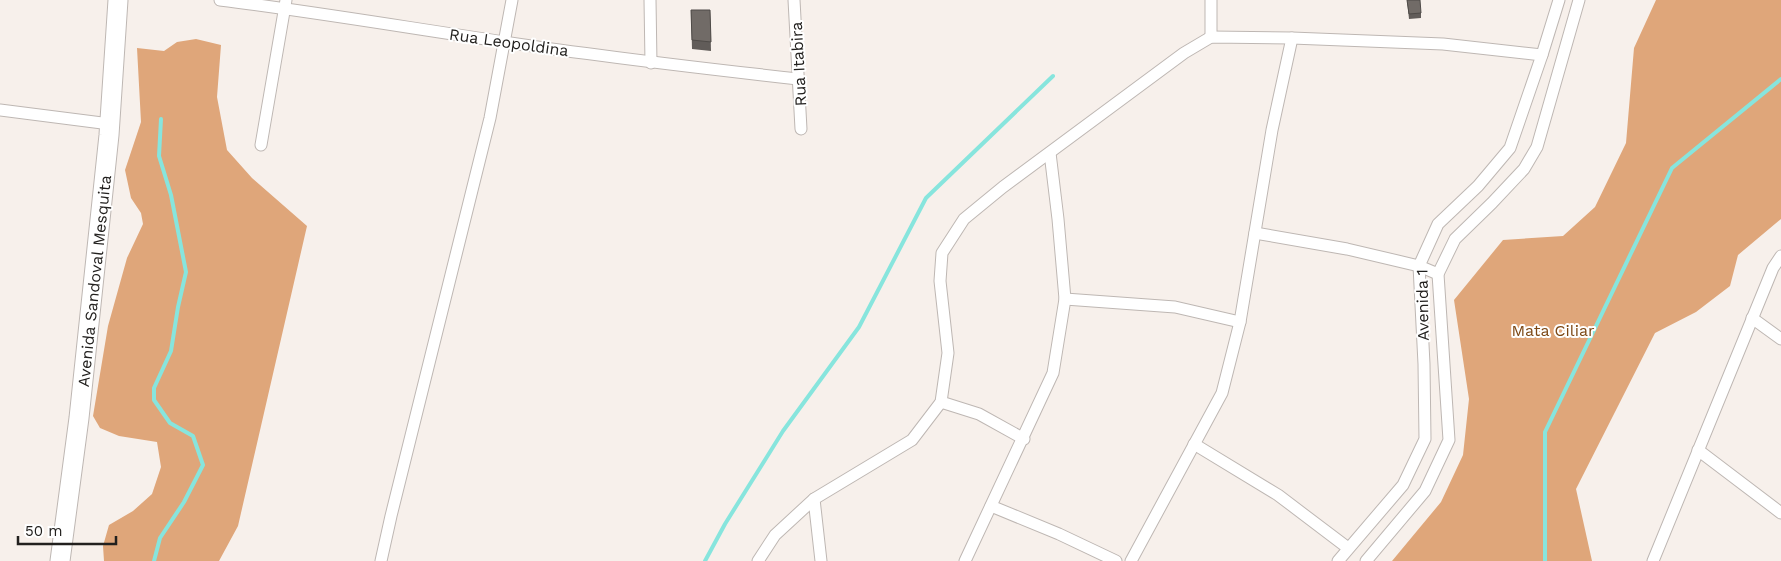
<svg xmlns="http://www.w3.org/2000/svg" width="1781" height="561" font-family="'Work Sans',sans-serif">
<rect width="100%" height="100%" fill="#f7f0eb"/>
<g fill="#dfa67a">
<path d="M 1656,0 L 1781,0 L 1781,219 L 1738,255 L 1730,286 L 1696,312 L 1655,333 L 1576,489 L 1592,561 L 1392,561 L 1441,502 L 1463,455 L 1469,399 L 1454,300 L 1503,240 L 1563,236 L 1595,207 L 1626,143 L 1634,48 Z"/>
<path d="M 196,39 L 221,45 L 217,97 L 227,150 L 252,178 L 307,226 L 238,526 L 219,561 L 104,561 L 103,546 L 109,525 L 133,511 L 152,494 L 161,467 L 157,442 L 119,436 L 100,428 L 93,416 L 108,326 L 127,258 L 143,224 L 141,213 L 131,198 L 125,170 L 141,122 L 137,48 L 164,51 L 177,42 Z"/>
</g>
<g fill="none" stroke-linecap="round" stroke-linejoin="round">
<g stroke="#87e5dd" stroke-width="4">
<path d="M 154,561 L 160,538 L 184,502 L 203,465 L 193,436 L 170,423 L 154,400 L 154,388 L 171,351 L 178,307 L 186,272 L 171,195 L 159,156 L 161,119"/>
<path d="M 705,561 L 725,524 L 783,431 L 859,327 L 926,198 L 1053,76"/>
<path d="M 1545,561 L 1545,432 L 1672,168 L 1781,79"/>
</g>
<g stroke="#beb7b3" stroke-width="13">
<g id="street">
<path d="M 220,0 C 316,12 410,28 505,42 C 603,57 700,68 798,79"/>
<path d="M 650,0 L 651,63"/>
<path d="M 794,0 L 801,129"/>
<path d="M 1211,37 L 1211,0"/>
<path d="M 0,110 L 110,124"/>
<path d="M 261,145 L 286,0"/>
<path d="M 1255,233 L 1347,249 L 1419,266 L 1438,274"/>
<path d="M 1065,299 L 1175,307 L 1240,322"/>
<path d="M 1752,318 L 1781,339"/>
<path d="M 941,402 L 979,414 L 1024,439"/>
<path d="M 1194,444 L 1278,495 L 1348,548"/>
<path d="M 1698,450 L 1781,513"/>
<path d="M 814,499 L 821,561"/>
<path d="M 991,506 L 1059,534 L 1116,561"/>
<path d="M 381,561 L 391,516 L 490,118 L 512,0"/>
<path d="M 758,561 L 775,535 L 814,499 L 912,440 L 941,402 L 948,353 L 940,281 L 942,253 L 964,219 L 1003,187 L 1184,53 L 1211,37 L 1292,38 L 1443,44 L 1542,55"/>
<path d="M 965,561 L 1053,373 L 1065,299 L 1058,219 L 1050,153"/>
<path d="M 1131,561 L 1222,393 L 1240,322 L 1272,130 L 1292,38"/>
<path d="M 1338,561 L 1403,485 L 1425,439 L 1424,364 L 1419,266 L 1438,224 L 1478,186 L 1510,148 L 1542,55 L 1559,0"/>
<path d="M 1366,561 L 1425,491 L 1449,440 L 1438,274 L 1455,239 L 1492,203 L 1524,169 L 1537,147 L 1579,0"/>
<path d="M 1653,561 L 1773,268 L 1781,256"/>
</g>
</g>
<g stroke="#beb7b3" stroke-width="21">
<path id="primary" d="M 60,561 L 79,418 L 109,135 L 118,0"/>
</g>
<use href="#street" stroke="#fff" stroke-width="11"/>
<use href="#primary" stroke="#fff" stroke-width="19"/>
</g>
<g fill="#615c59">
<path d="M 1407,0 L 1421,13 L 1421,18 L 1409,19 Z"/>
<path d="M 691,10 L 710,10 L 711,51 L 692,49 Z"/>
</g>
<g fill="#716b67" stroke="#4f4b48">
<path d="M 1407,0 L 1420,0 L 1421,13 L 1409,14 Z"/>
<path d="M 691,10 L 710,10 L 711,42 L 692,40 Z"/>
</g>
<g text-anchor="middle" stroke-width="4" stroke-linejoin="round" paint-order="stroke">
<g font-size="16" fill="#22201e" stroke="#fff">
<text transform="translate(509 42) rotate(8)" y="6">Rua Leopoldina</text>
<text transform="translate(798 64) rotate(-93)" y="6">Rua Itabira</text>
<text transform="translate(94 281) rotate(-84)" y="6">Avenida Sandoval Mesquita</text>
<text transform="translate(1422 305) rotate(-91)" y="6">Avenida 1</text>
</g>
<g font-size="16" fill="#7c4714" stroke="#fff">
<text x="1553" y="336">Mata Ciliar</text>
</g>
</g>
<path d="M18 536v8h98v-8" fill="none" stroke="#22201e" stroke-width="2.5"/>
<text x="25" y="536" font-size="15" fill="#22201e" stroke="#ffffff" stroke-width="4" paint-order="stroke">50 m</text>
</svg>
